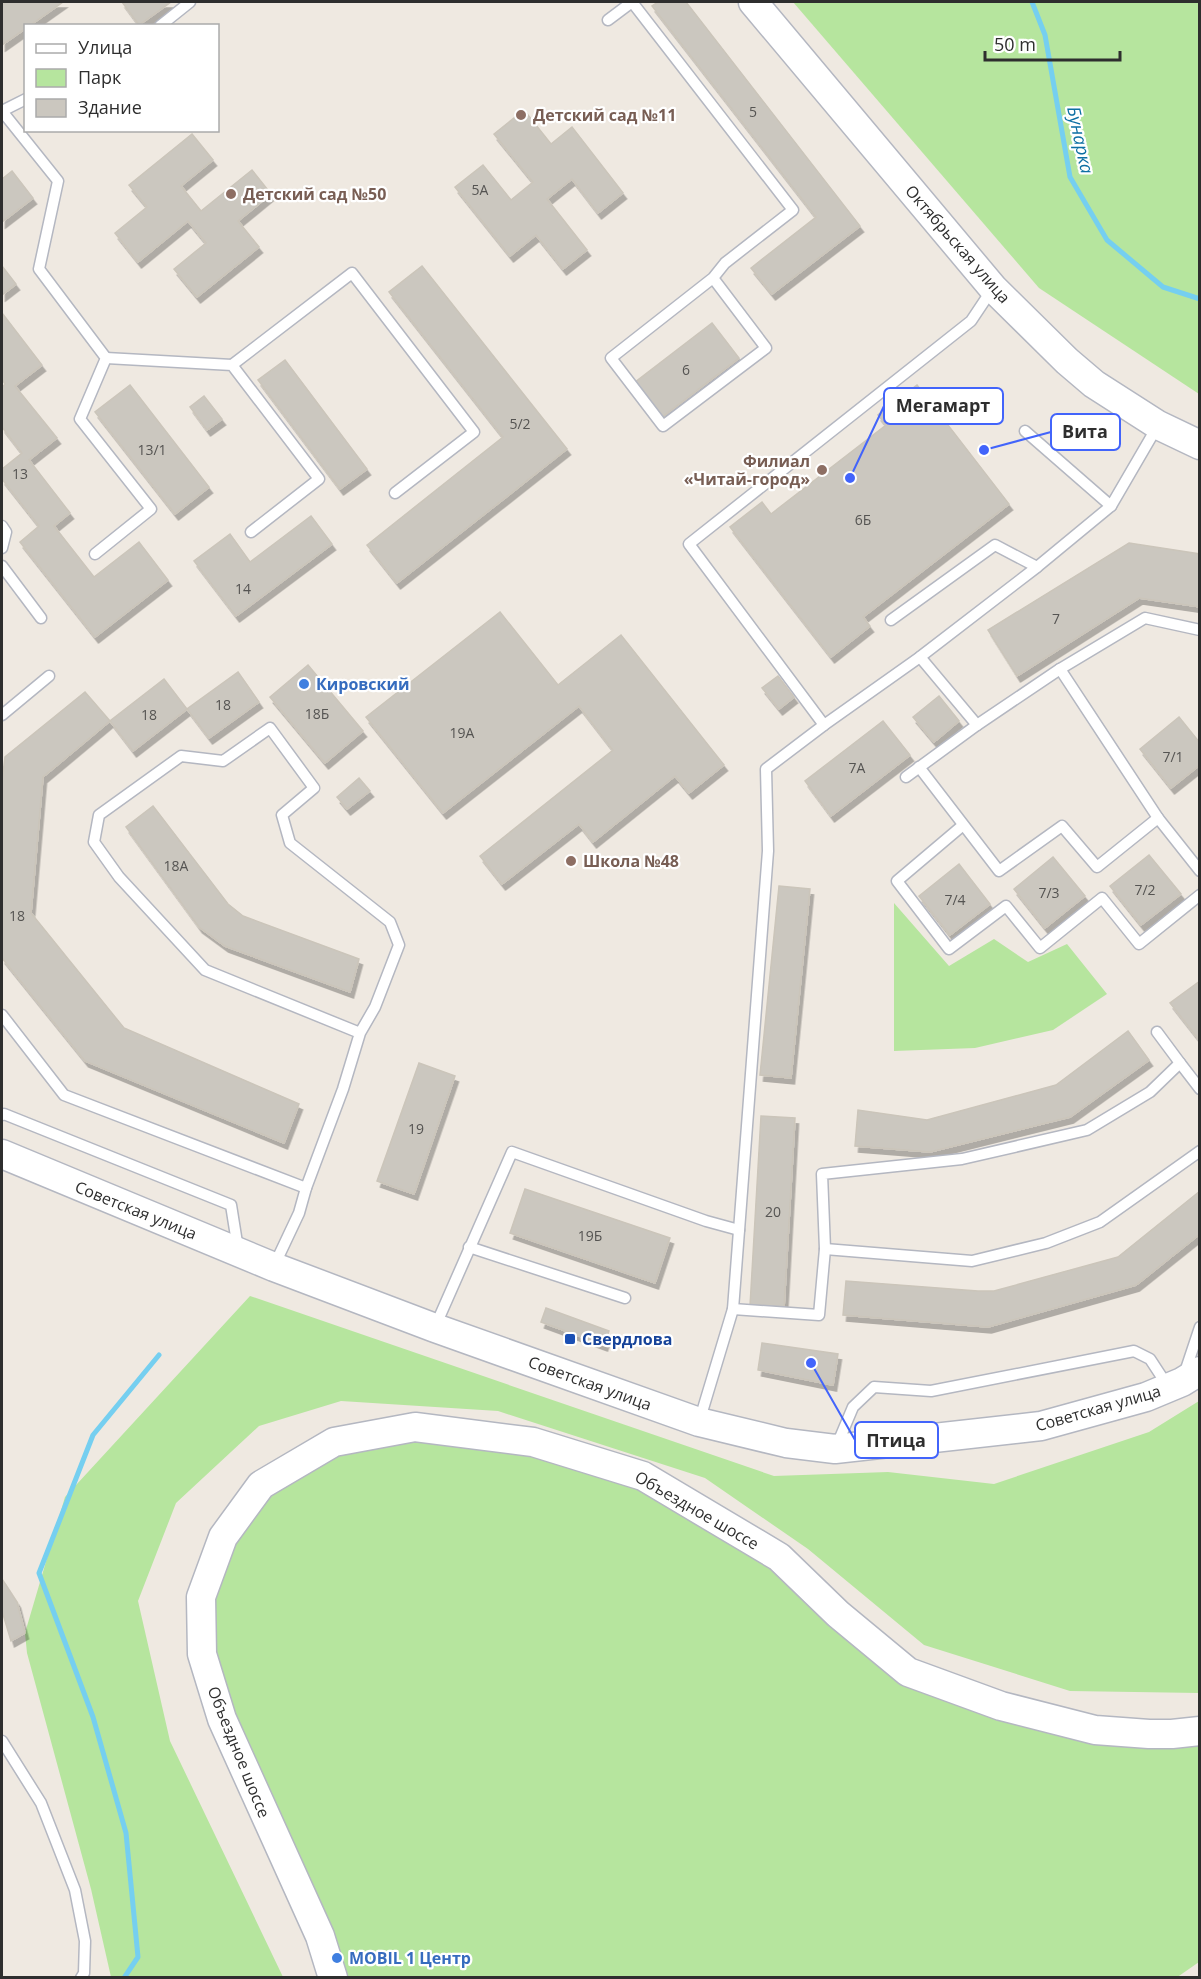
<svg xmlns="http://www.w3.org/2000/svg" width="1201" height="1979" font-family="'Open Sans',sans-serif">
<defs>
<filter id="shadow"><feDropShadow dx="3.5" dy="6" stdDeviation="0" flood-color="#0004"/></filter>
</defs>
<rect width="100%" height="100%" fill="#efe9e1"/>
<g fill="#b6e59e">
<path d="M 793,2 L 1199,2 L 1199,394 L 1039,288 Z"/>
<path d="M 894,903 L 949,966 L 994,939 L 1028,962 L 1067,944 L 1107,994 L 1053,1030 L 975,1048 L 894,1051 Z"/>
<path d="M 250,1296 L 774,1476 L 888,1472 L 994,1484 L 1149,1432 L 1199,1401 L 1199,1693 L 1070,1691 L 924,1645 L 808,1549 L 705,1478 L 498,1411 L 341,1401 L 259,1426 L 176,1503 L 138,1601 L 170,1741 L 283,1977 L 111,1977 L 91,1889 L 27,1653 L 25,1633 L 65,1497 Z"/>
<path d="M 415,1432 L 528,1449 L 633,1478 L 771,1560 L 831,1615 L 995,1712 L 1199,1734 L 1199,1962 L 1176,1978 L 342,1977 L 206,1652 L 209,1599 L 228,1542 L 262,1491 L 331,1451 Z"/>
</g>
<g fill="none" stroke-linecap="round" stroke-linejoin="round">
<g stroke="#75cff0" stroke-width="5">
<path d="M 1032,2 L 1045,35 L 1070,177 L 1107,240 L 1163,287 L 1200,299"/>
<path d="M 124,1978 L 138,1957 L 126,1833 L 93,1717 L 39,1573 L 93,1435 L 159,1355"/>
</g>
</g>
<g fill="#cbc7bf" stroke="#cbc5ba" stroke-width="1.5" filter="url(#shadow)">
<path d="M 6,2 L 63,2 L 29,26 L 26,26 L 26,28 L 2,45 L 2,5 Z"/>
<path d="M 122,2 L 171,2 L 139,25 Z"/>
<path d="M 658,2 L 686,2 L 860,226 L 772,294 L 751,268 L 816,217 L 652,6 Z"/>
<path d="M 524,110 L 551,144 L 572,127 L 623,193 L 598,213 L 572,179 L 547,199 L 587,250 L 563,269 L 536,235 L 510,256 L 455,187 L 483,165 L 511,200 L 533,182 L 494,134 Z"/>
<path d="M 192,134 L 213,160 L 181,186 L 201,211 L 252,170 L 271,194 L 238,221 L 259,247 L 197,297 L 174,269 L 206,243 L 188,221 L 138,262 L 115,233 L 147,207 L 129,185 Z"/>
<path d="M 12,171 L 33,198 L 2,222 L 2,179 Z"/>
<path d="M 2,266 L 16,284 L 2,295 Z"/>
<path d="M 422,266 L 567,449 L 397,583 L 367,545 L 503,437 L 389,292 Z"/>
<path d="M 2,313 L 42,365 L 15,386 L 57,438 L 29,460 L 70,513 L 54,526 L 94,577 L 139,542 L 168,580 L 95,637 L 20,542 L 39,526 L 2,479 L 2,469 L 22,453 L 2,427 L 2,388 L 5,384 L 2,379 Z"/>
<path d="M 712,323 L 739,358 L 661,418 L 634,383 Z"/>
<path d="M 285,360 L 367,469 L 340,489 L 258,380 Z"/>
<path d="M 130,385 L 209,487 L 175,514 L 95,412 Z"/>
<path d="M 917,385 L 1009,504 L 863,617 L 870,626 L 831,657 L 730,527 L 762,502 L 771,514 L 886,425 L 878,415 Z"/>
<path d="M 204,396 L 222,419 L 207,430 L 190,407 Z"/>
<path d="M 311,516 L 332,544 L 236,616 L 194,561 L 230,534 L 250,562 Z"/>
<path d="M 1129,543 L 1200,554 L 1200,607 L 1139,598 L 1017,676 L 988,630 Z"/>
<path d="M 500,612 L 558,685 L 621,635 L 724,765 L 689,793 L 675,776 L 593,842 L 579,824 L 502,884 L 480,856 L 613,750 L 579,706 L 443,813 L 366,717 Z"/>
<path d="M 308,665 L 363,731 L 325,763 L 270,697 Z"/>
<path d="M 238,672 L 259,702 L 209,738 L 187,709 Z"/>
<path d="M 778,676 L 794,697 L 779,709 L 762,688 Z"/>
<path d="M 164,679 L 187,709 L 133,751 L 110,721 Z"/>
<path d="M 85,692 L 110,721 L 43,777 L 31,913 L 124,1028 L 299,1104 L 284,1143 L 85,1061 L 2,958 L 2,781 L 5,757 Z"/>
<path d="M 939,696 L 959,721 L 934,742 L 913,717 Z"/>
<path d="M 1179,717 L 1200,743 L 1200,765 L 1171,788 L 1140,749 Z"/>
<path d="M 883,721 L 910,755 L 831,816 L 805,781 Z"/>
<path d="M 359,778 L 370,791 L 347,809 L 337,797 Z"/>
<path d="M 153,806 L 228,904 L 243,916 L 359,959 L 350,992 L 225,946 L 199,927 L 126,827 Z"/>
<path d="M 1149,855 L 1181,894 L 1141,925 L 1110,886 Z"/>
<path d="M 1053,857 L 1085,896 L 1045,928 L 1014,889 Z"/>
<path d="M 959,864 L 990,904 L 950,935 L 919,896 Z"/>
<path d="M 779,886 L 810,889 L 791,1078 L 760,1075 Z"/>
<path d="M 1200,981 L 1200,1041 L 1170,1003 Z"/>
<path d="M 1128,1031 L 1149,1060 L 1070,1117 L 930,1152 L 855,1146 L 858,1110 L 927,1120 L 1056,1085 Z"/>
<path d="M 419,1063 L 455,1076 L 414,1194 L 377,1181 Z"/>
<path d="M 761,1116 L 795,1118 L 784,1308 L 750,1306 Z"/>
<path d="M 525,1189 L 670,1238 L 655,1283 L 510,1233 Z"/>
<path d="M 1200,1191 L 1200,1234 L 1136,1285 L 988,1327 L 843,1315 L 846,1281 L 978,1291 L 994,1291 L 1118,1257 Z"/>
<path d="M 546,1308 L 609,1331 L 604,1345 L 541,1322 Z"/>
<path d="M 762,1343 L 838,1354 L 833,1385 L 758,1370 Z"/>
<path d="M 2,1579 L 17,1602 L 25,1633 L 11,1641 L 2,1611 Z"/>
</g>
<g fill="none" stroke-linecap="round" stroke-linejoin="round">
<g stroke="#b4b7c1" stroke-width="13">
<g id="lane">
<path d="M 632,2 L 793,210 L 725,263 L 713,278 L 611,358 L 663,426 L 766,348 L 713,278"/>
<path d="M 608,20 L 632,2"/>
<path d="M 160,26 L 190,2"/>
<path d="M 2,111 L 58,181 L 39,269 L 106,358 L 80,419 L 151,509 L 95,554"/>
<path d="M 2,111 L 26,99"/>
<path d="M 106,358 L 232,365 L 319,479 L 251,532"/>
<path d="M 232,365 L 352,273 L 474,432 L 395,493"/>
<path d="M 1025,431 L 1111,506"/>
<path d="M 2,526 L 6,532 L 2,548"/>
<path d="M 2,566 L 41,618"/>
<path d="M 891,620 L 995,545 L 1037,567"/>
<path d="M 1060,669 L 1158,818"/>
<path d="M 2,715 L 49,676"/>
<path d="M 824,725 L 689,544 L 971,321 L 993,288"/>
<path d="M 977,725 L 1060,669 L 1145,618 L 1200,630"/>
<path d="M 919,767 L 999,871 L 1062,826 L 1097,867 L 1158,818 L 1200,871"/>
<path d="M 906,777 L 977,725 L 920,657"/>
<path d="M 962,826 L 897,881 L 949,949 L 1006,906 L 1040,948 L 1102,898 L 1139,944 L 1200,895"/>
<path d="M 2,1015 L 64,1095 L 306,1188"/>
<path d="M 1157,1032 L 1180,1063"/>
<path d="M 2,1115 L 4,1114 L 231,1205 L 238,1249"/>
<path d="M 469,1247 L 625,1298"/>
<path d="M 825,1249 L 972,1261 L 1046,1243 L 1100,1222 L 1200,1151"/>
<path d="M 274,1266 L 299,1213 L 306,1188 L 343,1089 L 360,1033 L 375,1007 L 399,945 L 390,922 L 290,843 L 282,815 L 314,788 L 270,728 L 223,761 L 181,756 L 99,815 L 94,842 L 119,877 L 205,970 L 360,1033"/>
<path d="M 733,1309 L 819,1315 L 825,1249 L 822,1174 L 962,1159 L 1087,1130 L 1150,1092 L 1180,1063 L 1200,1089"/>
<path d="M 435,1327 L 512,1152 L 706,1221 L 739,1230"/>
<path d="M 1184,1375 L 1200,1327"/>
<path d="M 699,1422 L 733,1309 L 768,851 L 766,769 L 824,725 L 920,657 L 1037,567 L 1111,506 L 1157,427"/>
<path d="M 837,1445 L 853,1407 L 874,1387 L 931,1391 L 1134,1351 L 1150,1359 L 1167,1385"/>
<path d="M 2,1741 L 41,1803 L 75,1890 L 85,1941 L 84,1973 L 81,1978"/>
</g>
</g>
<g stroke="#b4b7c1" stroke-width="31">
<g id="secondary">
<path d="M 753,2 L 993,288 L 1067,361 L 1094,384 L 1158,425 L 1200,445"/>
<path d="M 2,1154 L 274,1267 L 435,1328 L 699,1422 L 786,1443 L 835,1449 L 1041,1426 L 1146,1397 L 1182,1382 L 1200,1371"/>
<path d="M 333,1978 L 320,1936 L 222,1719 L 202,1654 L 201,1597 L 223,1537 L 261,1485 L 334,1442 L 415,1427 L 533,1442 L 643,1476 L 779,1557 L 838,1614 L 908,1672 L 1001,1706 L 1095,1730 L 1149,1734 L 1172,1734 L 1200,1731"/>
</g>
</g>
<use href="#lane" stroke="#fff" stroke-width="10"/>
<use href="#secondary" stroke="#fff" stroke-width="28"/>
</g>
<g fill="#8d6e63" stroke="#fff" stroke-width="2">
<circle cx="521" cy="115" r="6"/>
<circle cx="231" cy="194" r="6"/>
<circle cx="822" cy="470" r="6"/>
<circle cx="571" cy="861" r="6"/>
</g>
<g fill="#3f7fe0" stroke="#fff" stroke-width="2">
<circle cx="304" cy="684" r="6"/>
<circle cx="337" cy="1958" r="6"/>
</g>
<rect fill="#1a4fb4" stroke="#fff" stroke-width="2" x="564" y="1333" width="12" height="12" rx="3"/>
<g text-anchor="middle" stroke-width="4.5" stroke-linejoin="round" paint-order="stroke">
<g font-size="14" fill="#555452">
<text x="753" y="117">5</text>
<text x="480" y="195">5А</text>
<text x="686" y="375">6</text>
<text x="520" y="429">5/2</text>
<text x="152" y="455">13/1</text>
<text x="20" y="479">13</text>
<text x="863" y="525">6Б</text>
<text x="243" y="594">14</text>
<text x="1056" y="624">7</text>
<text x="223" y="710">18</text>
<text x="317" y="719">18Б</text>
<text x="149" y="720">18</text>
<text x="462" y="738">19А</text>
<text x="1173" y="762">7/1</text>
<text x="857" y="773">7А</text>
<text x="176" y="871">18А</text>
<text x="1145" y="895">7/2</text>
<text x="1049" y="898">7/3</text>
<text x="955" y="905">7/4</text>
<text x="17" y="921">18</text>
<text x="416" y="1134">19</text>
<text x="773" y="1217">20</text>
<text x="590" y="1241">19Б</text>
</g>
<g font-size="16" font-weight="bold" fill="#785e54" stroke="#fff" text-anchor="start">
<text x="533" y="121">Детский сад №11</text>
<text x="243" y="200">Детский сад №50</text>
<text x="810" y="467" text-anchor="end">Филиал<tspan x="810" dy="18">«Читай-город»</tspan></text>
<text x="583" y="867">Школа №48</text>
</g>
<g font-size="16" fill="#2e2e2e" stroke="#fff">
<text transform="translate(958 244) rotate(49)" y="6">Октябрьская улица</text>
<text transform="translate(136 1210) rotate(22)" y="6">Советская улица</text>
<text transform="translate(590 1383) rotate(20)" y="6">Советская улица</text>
<text transform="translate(1098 1408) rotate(-16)" y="6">Советская улица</text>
<text transform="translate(697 1510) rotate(30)" y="6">Объездное шоссе</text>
<text transform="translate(239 1752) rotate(68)" y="6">Объездное шоссе</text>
</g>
<g font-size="16" font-weight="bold" fill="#366cbe" stroke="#fff" text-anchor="start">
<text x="316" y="690">Кировский</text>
<text x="349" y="1964">MOBIL 1 Центр</text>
</g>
<g font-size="16" font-weight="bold" fill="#164399" stroke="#fff" text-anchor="start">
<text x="582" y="1345">Свердлова</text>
</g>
<g font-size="18" font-style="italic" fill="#0d6fa3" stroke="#fff">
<text transform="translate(1080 140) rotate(78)" y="6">Бунарка</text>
</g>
</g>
<path fill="none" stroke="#4264fb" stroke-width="2" d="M850 478L884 406M984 450L1051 432M811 1363L855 1440"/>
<g fill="#4264fb" stroke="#fff" stroke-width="2">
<circle cx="850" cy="478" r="6"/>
<circle cx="984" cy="450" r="6"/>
<circle cx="811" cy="1363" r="6"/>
</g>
<g fill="#fff" stroke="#4264fb" stroke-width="2">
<rect x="884" y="388" width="119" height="36" rx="6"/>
<rect x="1051" y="414" width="69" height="36" rx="6"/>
<rect x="855" y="1422" width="83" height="36" rx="6"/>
</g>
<g font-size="18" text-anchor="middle" font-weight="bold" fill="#2e2e2e">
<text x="943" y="412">Мегамарт</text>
<text x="1085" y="438">Вита</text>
<text x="896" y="1447">Птица</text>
</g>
<rect width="1201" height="1979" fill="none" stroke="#2e2e2e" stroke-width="6"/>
<rect x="24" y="24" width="195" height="108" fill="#ffffff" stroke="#ababab" stroke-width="1.5"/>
<rect x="36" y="44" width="30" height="9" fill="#ffffff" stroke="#ababab" stroke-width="1.5"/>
<text x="78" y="54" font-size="18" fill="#2e2e2e">Улица</text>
<rect x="36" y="69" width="30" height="18" fill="#b6e59e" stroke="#ababab" stroke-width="1.5"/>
<text x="78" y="84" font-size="18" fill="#2e2e2e">Парк</text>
<rect x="36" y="99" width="30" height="18" fill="#cbc7bf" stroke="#ababab" stroke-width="1.5"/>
<text x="78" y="114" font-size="18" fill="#2e2e2e">Здание</text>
<path d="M985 51v9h135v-9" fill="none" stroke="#2e2e2e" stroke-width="3"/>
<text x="994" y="51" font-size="18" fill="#2e2e2e" stroke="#ffffff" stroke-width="4.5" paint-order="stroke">50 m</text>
</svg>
